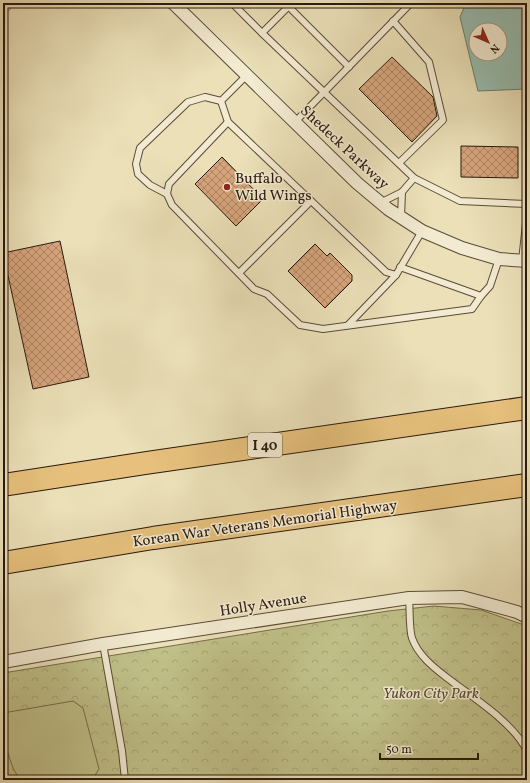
<svg xmlns="http://www.w3.org/2000/svg" width="530" height="783" font-family="Vollkorn,serif">
<defs>
<pattern id="park-crowns" width="20" height="18" patternUnits="userSpaceOnUse"><rect width="20" height="18" fill="#c0c089"/><path d="M2 6a3 3 0 1 1 6 0M12 15a3 3 0 1 1 6 0" fill="none" stroke="#a5a475"/></pattern>
<pattern id="building-cross-hatch" width="8" height="8" patternUnits="userSpaceOnUse"><rect width="8" height="8" fill="#d6a47c"/><path d="M0 0l8 8M0 8l8-8" fill="none" stroke="#ae8564"/></pattern>
</defs>
<rect width="100%" height="100%" fill="#ebe0b8"/>
<filter id="stains"><feTurbulence type="fractalNoise" baseFrequency=".005" numOctaves="4"/><feColorMatrix values="0 0 0 0 .2 0 0 0 0 .09 0 0 0 0 .02 0 0 0 .5 -.17"/></filter>
<radialGradient id="worn" r=".72"><stop offset=".6" stop-color="#630" stop-opacity="0"/><stop offset="1" stop-color="#630" stop-opacity=".3"/></radialGradient>
<path fill="url(#park-crowns)" stroke="#766c4c" d="M 434,606 L 481,610 L 527,626 L 527,780 L 3,780 L 3,673 L 388,611 Z"/>
<path fill="#c0c089" stroke="#766c4c" d="M 73,701 L 83,708 L 99,769 L 92,780 L 20,780 L 13,768 L 3,739 L 3,713 Z"/>
<path fill="#98bdb0" stroke="#6c7b6f" fill-rule="evenodd" d="M 466,3 L 527,3 L 527,89 L 478,91 L 460,17 ZM 476,30 L 500,30 L 500,54 L 476,54 Z"/>
<g fill="url(#building-cross-hatch)" stroke="#2b190e">
<path d="M 392,57 L 433,97 L 437,116 L 412,142 L 359,89 Z"/>
<path d="M 461,146 L 518,147 L 518,178 L 461,177 Z"/>
<path d="M 222,157 L 263,199 L 236,226 L 195,184 Z"/>
<path d="M 60,241 L 89,377 L 33,389 L 3,253 Z"/>
<path d="M 315,244 L 327,256 L 330,253 L 352,275 L 352,281 L 325,308 L 288,271 Z"/>
</g>
<g fill="none" stroke-linecap="round" stroke-linejoin="round">
<g stroke="#5b4b38" stroke-width="8">
<g id="service">
<path d="M 232,3 L 262,33 L 292,3"/>
<path d="M 285,3 L 349,67"/>
<path d="M 393,21 L 429,62 L 443,120 L 399,163"/>
<path d="M 262,33 L 414,178 L 460,201 L 527,204"/>
<path d="M 247,75 L 221,101 L 228,122 L 386,272 L 396,275 L 422,231"/>
<path d="M 228,122 L 169,184 L 167,194 L 172,205 L 254,289 L 267,294 L 300,325 L 323,329 L 472,309 L 481,296"/>
<path d="M 295,122 L 411,3"/>
<path d="M 167,194 L 150,185 L 138,174 L 136,164 L 140,148 L 188,102 L 205,97 L 221,101"/>
<path d="M 380,203 L 402,192 L 414,178"/>
<path d="M 401,217 L 402,192"/>
<path d="M 522,261 L 527,214"/>
<path d="M 400,267 L 481,296 L 490,286 L 499,259"/>
<path d="M 239,273 L 311,201"/>
<path d="M 348,325 L 396,275"/>
<path d="M 409,598 C 410,608 409,629 412,638 C 418,655 433,667 446,677 C 472,697 513,722 527,751"/>
<path d="M 103,644 L 122,751 L 125,780"/>
</g>
</g>
<g stroke="#5b4b38" stroke-width="14">
<g id="minor">
<path d="M 173,3 L 357,183 L 388,209 L 422,231 L 462,248 L 499,259 L 527,261"/>
<path d="M 3,662 L 103,644 L 409,598 L 462,597 L 517,612 L 527,617"/>
</g>
</g>
<g stroke="#2b190e" stroke-width="18">
<path id="secondary" d="M 3,4 L 4,3"/>
</g>
<g stroke="#2b190e" stroke-width="24">
<g id="motorway">
<path d="M 3,485 L 146,463 L 527,408"/>
<path d="M 3,563 L 153,538 L 527,485"/>
</g>
</g>
<use href="#service" stroke="#f2ebd1" stroke-width="6"/>
<use href="#minor" stroke="#f2ebd1" stroke-width="12"/>
<use href="#secondary" stroke="#f2ebd1" stroke-width="17"/>
<use href="#motorway" stroke="#e6c07c" stroke-width="22"/>
</g>
<circle fill="#8f2418" stroke="#f2ebd1" stroke-width="1.5" cx="227" cy="187" r="4"/>
<g text-anchor="middle" stroke-width="3" stroke-linejoin="round" paint-order="stroke">
<rect fill="#f2ebd1" stroke="#675848" stroke-width="1" x="248" y="433" width="34" height="24" rx="3"/>
<g font-size="14" font-weight="bold" fill="#2b190e">
<text x="265" y="450">I 40</text>
</g>
<g font-size="15" fill="#2b190e" stroke="#f2ebd1">
<text transform="translate(345 147) rotate(43)" y="5">Shedeck Parkway</text>
<text transform="translate(265 523) rotate(-8)" y="5">Korean War Veterans Memorial Highway</text>
<text transform="translate(263 604) rotate(-9)" y="5">Holly Avenue</text>
</g>
<g font-size="15" fill="#2b190e" stroke="#f2ebd1" text-anchor="start">
<text x="235" y="183">Buffalo<tspan x="235" dy="17">Wild Wings</tspan></text>
</g>
<g font-size="15" font-style="italic" fill="#584b33" stroke="#f2ebd1">
<text x="431" y="698">Yukon City Park</text>
</g>
</g>
<rect width="530" height="783" fill="none" stroke="#ebe0b8" stroke-width="16"/>
<rect x="4" y="4" width="522" height="775" fill="none" stroke="#2b190e" stroke-width="2"/>
<rect x="8" y="8" width="514" height="767" fill="none" stroke="#2b190e"/>
<g transform="translate(488 42) rotate(135)"><circle r="19" fill="#f2ebd1" stroke="#a29783"/>
<path d="M0-3L7 15L0 10L-7 15Z" fill="#8f2418"/>
<text y="-6" font-size="11" font-weight="bold" text-anchor="middle" fill="#2b190e">N</text>
</g>
<path d="M380 753v6h98v-6" fill="none" stroke="#2b190e" stroke-width="2"/>
<text x="386" y="753" font-size="12" fill="#2b190e" stroke="#f2ebd1" stroke-width="3" paint-order="stroke">50 m</text>
<rect width="100%" height="100%" filter="url(#stains)"/>
<rect width="100%" height="100%" fill="url(#worn)"/>
</svg>
